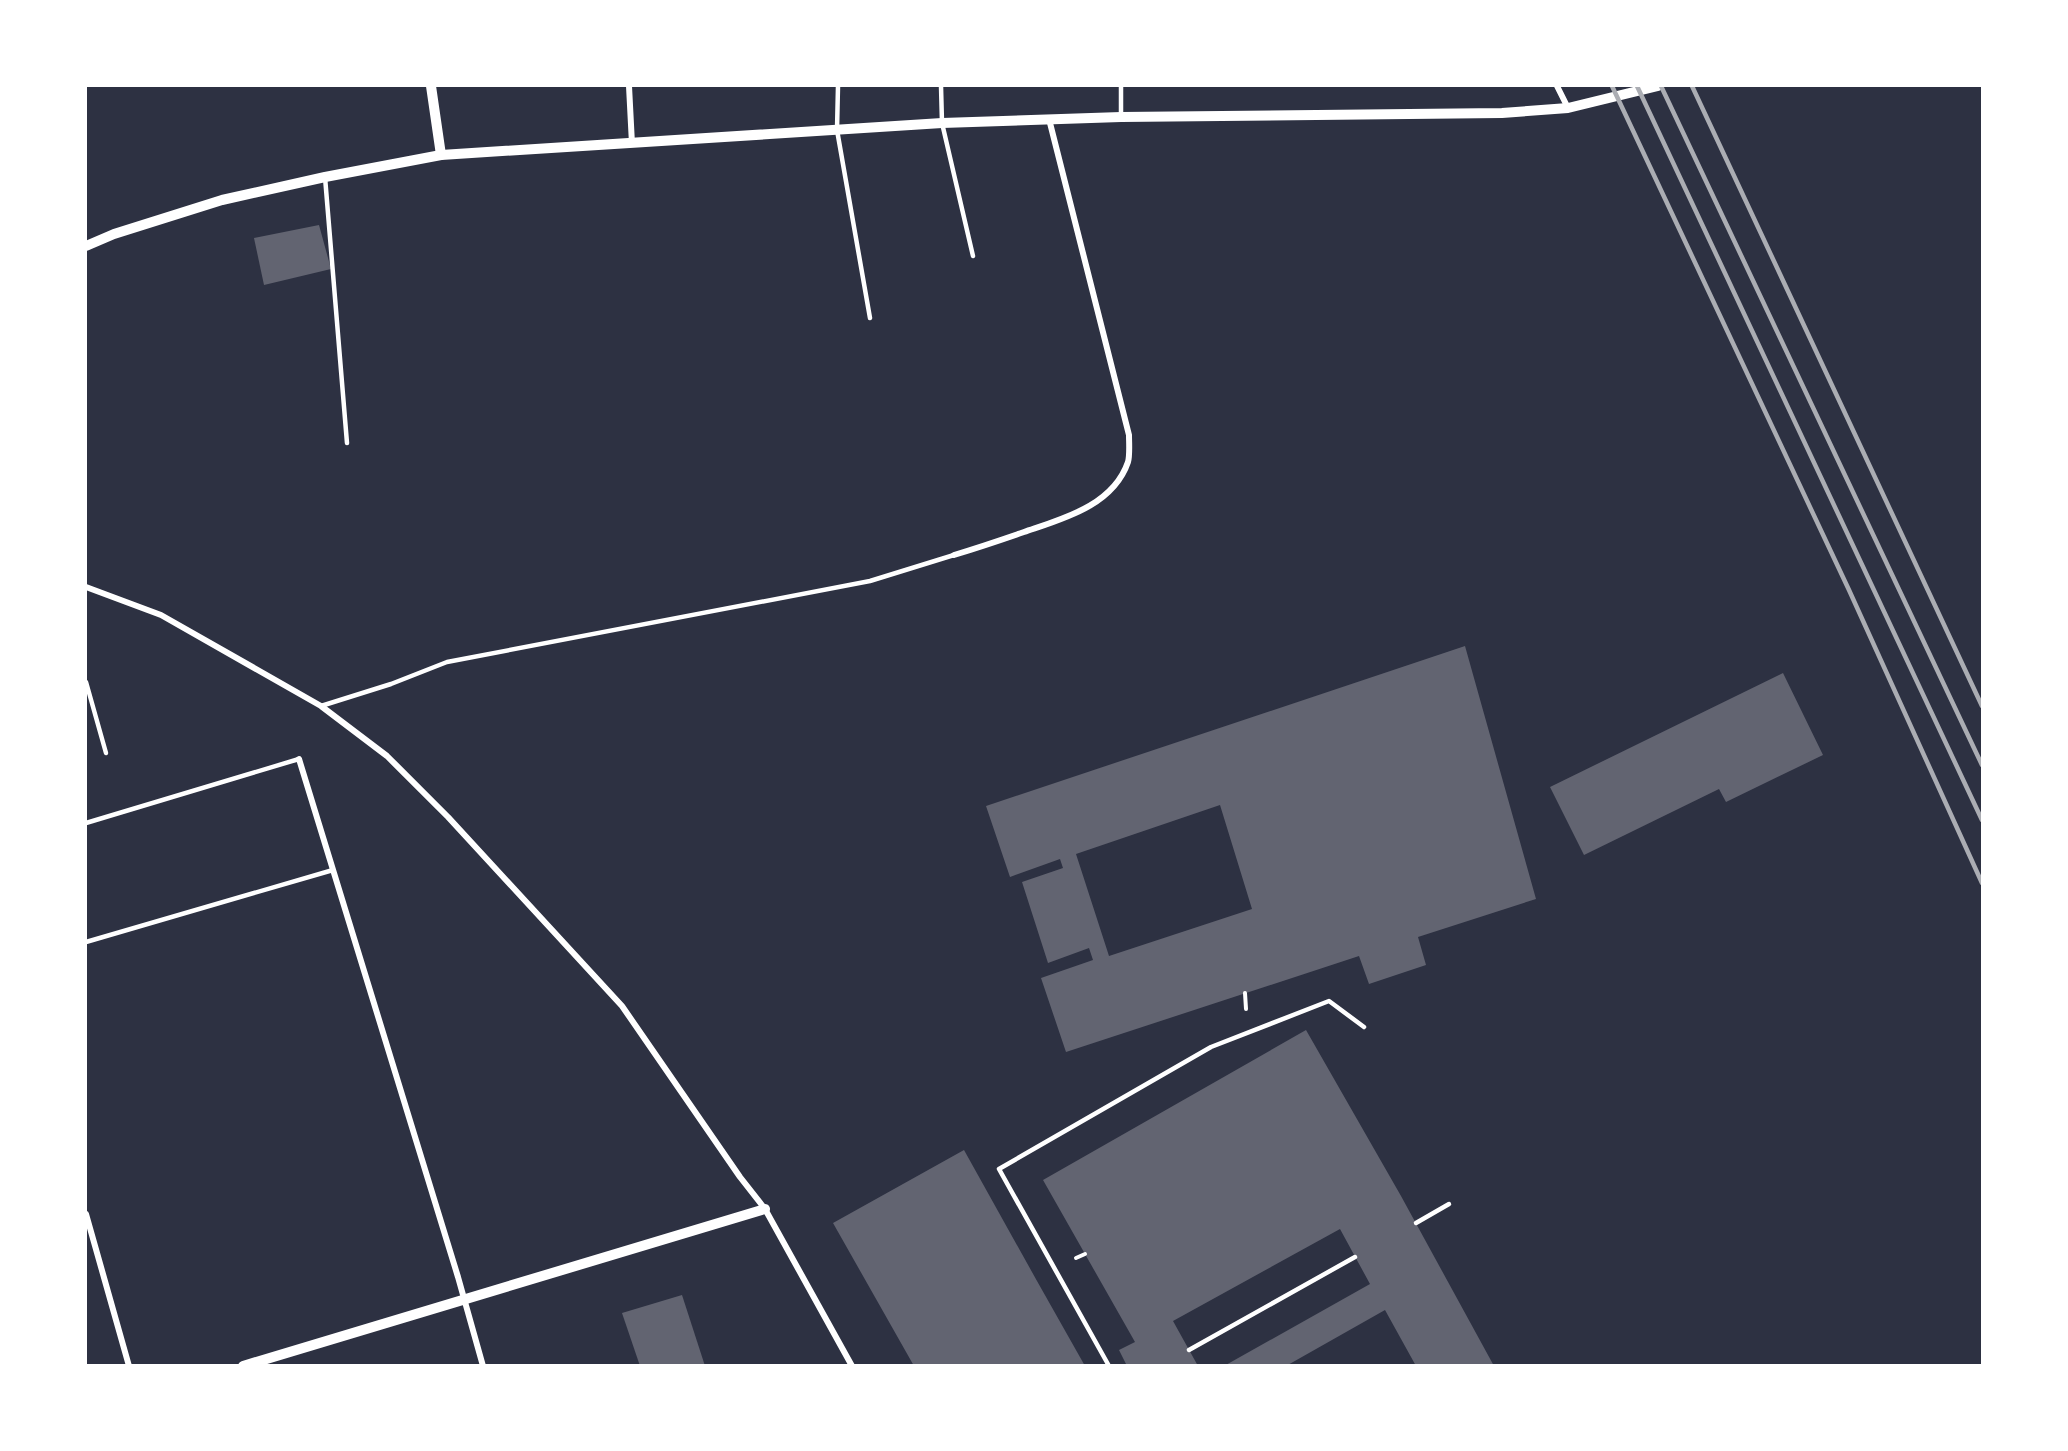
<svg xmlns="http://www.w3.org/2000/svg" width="2068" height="1451" font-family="'Archivo Narrow',sans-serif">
<rect width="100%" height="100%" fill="#2d3142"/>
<g fill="#626471" fill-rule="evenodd">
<path d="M 319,225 L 331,269 L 264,285 L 254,238 Z"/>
<path d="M 1465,646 L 1536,899 L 1418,937 L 1426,965 L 1369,984 L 1359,956 L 1066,1052 L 1041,978 L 1093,960 L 1089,948 L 1048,963 L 1022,882 L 1063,868 L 1060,859 L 1010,877 L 986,806 ZM 1220,805 L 1252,909 L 1109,956 L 1076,854 Z"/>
<path d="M 1783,673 L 1823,755 L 1726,802 L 1719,789 L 1584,855 L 1550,787 Z"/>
<path d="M 1306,1030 L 1401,1196 L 1494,1366 L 1416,1366 L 1385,1310 L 1286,1366 L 1224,1366 L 1370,1284 L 1340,1229 L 1173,1321 L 1198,1366 L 1127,1366 L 1119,1350 L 1135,1342 L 1043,1180 Z"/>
<path d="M 964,1150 L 1037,1281 L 1085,1366 L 914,1366 L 833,1223 Z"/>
<path d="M 682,1295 L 705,1366 L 640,1366 L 622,1313 Z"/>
</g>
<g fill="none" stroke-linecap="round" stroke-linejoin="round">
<g stroke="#fff" stroke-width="4">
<path d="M 1245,993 L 1246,1009"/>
<path d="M 1076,1258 L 1085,1254"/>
</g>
<g stroke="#fff" stroke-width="4.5">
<path d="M 838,86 L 837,130 L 870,318"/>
<path d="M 941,86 L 942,123 L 973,256"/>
<path d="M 1121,116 L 1121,86"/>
<path d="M 325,177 L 347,443"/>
<path d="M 86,682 L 106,753"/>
<path d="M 321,706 L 391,684 L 447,662 L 870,581 L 954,555"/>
<path d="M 86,823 L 299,759"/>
<path d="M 86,942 L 333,870"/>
<path d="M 1416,1223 L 1449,1204"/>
<path d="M 1189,1350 L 1355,1257"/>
<path d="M 1109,1366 L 999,1169 L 1211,1047 L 1329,1001 L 1364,1027"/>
</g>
<g stroke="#fff" stroke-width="6">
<path d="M 629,86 L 632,144"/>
<path d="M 1557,86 L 1568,108"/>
<path d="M 954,555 C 977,548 1001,540 1024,532 C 1062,519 1113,506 1128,462 C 1130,455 1129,443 1129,435 L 1049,119"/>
<path d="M 86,587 L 161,615 L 321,706 L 387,756 L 448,817 L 622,1006 L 740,1177 L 765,1209 L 852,1366"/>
<path d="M 299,759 L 458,1277 L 483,1366"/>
<path d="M 86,1214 L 129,1366"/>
</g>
<g stroke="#fff" stroke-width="10">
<path d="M 431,86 L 441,155"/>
<path d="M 86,246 L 114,234 L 222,200 L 325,177 L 441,155 L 942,123 L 1121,117 L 1502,113 L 1568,108 L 1658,86"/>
<path d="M 243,1366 L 765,1209"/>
</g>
<g stroke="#abadb3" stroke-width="4.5">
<path d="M 1612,86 L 1849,590 L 1982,883"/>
<path d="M 1637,86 L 1982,820"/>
<path d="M 1661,86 L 1982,765"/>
<path d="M 1692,86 L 1982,706"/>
</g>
</g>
<rect width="2068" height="1451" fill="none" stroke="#ffffff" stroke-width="174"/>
</svg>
